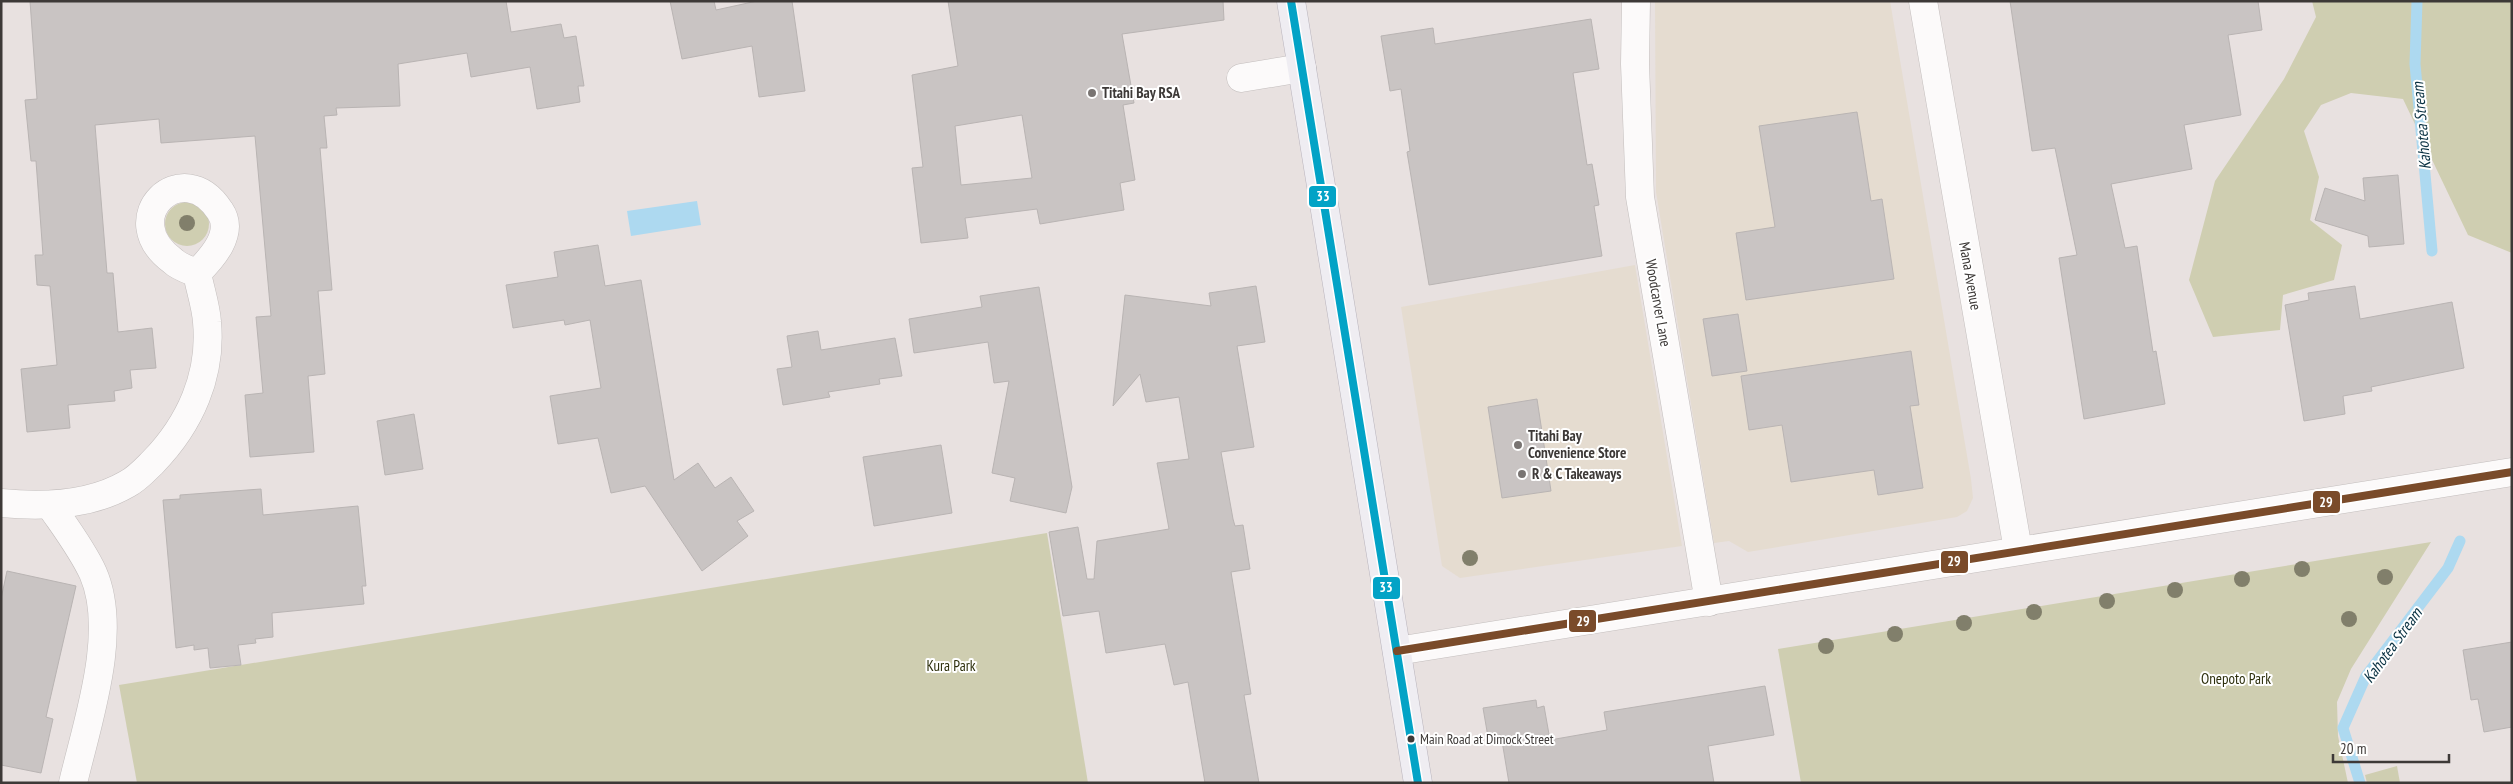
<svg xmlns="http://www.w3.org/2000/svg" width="2513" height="784" font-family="'PT Sans Narrow',sans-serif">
<rect width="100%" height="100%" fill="#e8e1e0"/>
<g fill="#e5dcd0">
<path d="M 1655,1 L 1890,1 L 1971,479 L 1973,498 L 1967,511 L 1957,517 L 1748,552 L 1729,541 L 1714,543 L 1656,192 Z"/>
<path d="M 1635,265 L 1682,546 L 1460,578 L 1442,566 L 1401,307 Z"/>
</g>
<g fill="#cfceb1">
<path d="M 2312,1 L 2512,1 L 2512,253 L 2468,235 L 2403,99 L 2351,93 L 2321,105 L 2304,131 L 2319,177 L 2310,220 L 2342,245 L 2334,280 L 2283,295 L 2280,330 L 2213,337 L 2189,280 L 2215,181 L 2284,79 L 2316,17 Z"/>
<circle cx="187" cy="224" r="22"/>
<path d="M 1047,533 L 1088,783 L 137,783 L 119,685 Z"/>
<path d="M 2431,542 L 2351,669 L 2337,702 L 2338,736 L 2348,783 L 1801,783 L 1778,649 Z"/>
<path d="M 2397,766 L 2400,783 L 2367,783 L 2365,775 Z"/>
</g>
<path fill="#add9f0" d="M 697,201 L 701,225 L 631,236 L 627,211 Z"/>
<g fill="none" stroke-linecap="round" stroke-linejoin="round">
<g stroke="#add9f0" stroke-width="11">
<path d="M 2417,1 L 2415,64 L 2432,251"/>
<path d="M 2360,783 L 2343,728 L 2366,676 L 2448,568 L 2460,541"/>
</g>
</g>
<g fill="#c9c4c3" stroke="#b9b4b3" fill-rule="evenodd">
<path d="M 30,1 L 506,1 L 511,32 L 561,24 L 564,38 L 576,36 L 584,86 L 578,86 L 580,102 L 537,109 L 530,67 L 471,77 L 467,53 L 398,64 L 400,106 L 336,108 L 337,115 L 324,116 L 327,148 L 320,148 L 332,290 L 318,291 L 325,374 L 308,376 L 314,452 L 250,457 L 245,395 L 263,393 L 256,317 L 271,316 L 255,136 L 161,143 L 159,119 L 95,125 L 107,273 L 113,273 L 118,332 L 152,328 L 156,368 L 130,370 L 132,388 L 114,391 L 115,401 L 68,405 L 70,428 L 27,432 L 21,369 L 57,365 L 50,286 L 37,285 L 35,255 L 43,255 L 36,161 L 31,161 L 25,100 L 37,99 Z"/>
<path d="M 670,1 L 714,1 L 716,10 L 757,1 L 792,1 L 805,91 L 759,97 L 752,46 L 682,59 Z"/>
<path d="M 948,1 L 1223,1 L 1224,20 L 1122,34 L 1134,103 L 1123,105 L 1135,180 L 1120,183 L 1124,210 L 1040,224 L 1037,209 L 965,218 L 968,238 L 921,243 L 912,168 L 923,167 L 912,75 L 958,66 ZM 1022,115 L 1032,178 L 961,185 L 955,126 Z"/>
<path d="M 2010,1 L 2258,1 L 2262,30 L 2228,35 L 2241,115 L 2184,125 L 2192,169 L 2111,184 L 2125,248 L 2137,246 L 2153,352 L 2156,351 L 2165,404 L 2084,419 L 2059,258 L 2077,255 L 2055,148 L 2032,151 Z"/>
<path d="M 1591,19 L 1599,69 L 1573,73 L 1587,165 L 1592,164 L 1599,205 L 1594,206 L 1602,256 L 1429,285 L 1407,152 L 1410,151 L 1401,89 L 1390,91 L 1381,36 L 1433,28 L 1435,44 Z"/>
<path d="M 1857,112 L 1871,201 L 1882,199 L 1894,279 L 1746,300 L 1736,233 L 1775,227 L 1759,126 Z"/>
<path d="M 2398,175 L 2404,244 L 2369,247 L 2368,236 L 2315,220 L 2325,188 L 2365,201 L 2363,178 Z"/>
<path d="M 598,245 L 605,286 L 641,280 L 674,480 L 698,463 L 715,488 L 731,477 L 754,511 L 737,521 L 748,536 L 702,571 L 645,486 L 611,493 L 598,438 L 558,444 L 550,396 L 601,388 L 590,320 L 565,325 L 564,320 L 513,328 L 506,285 L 558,277 L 554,252 Z"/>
<path d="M 1256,286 L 1265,342 L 1237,346 L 1254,447 L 1221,452 L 1233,519 L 1235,526 L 1243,525 L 1250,569 L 1231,572 L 1251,694 L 1244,695 L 1259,783 L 1205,783 L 1188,682 L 1174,685 L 1165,644 L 1106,653 L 1099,611 L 1063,616 L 1049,532 L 1078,527 L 1087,579 L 1094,579 L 1097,541 L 1169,529 L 1157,463 L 1189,459 L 1179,397 L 1146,402 L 1140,374 L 1113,406 L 1125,295 L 1211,306 L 1209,293 Z"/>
<path d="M 2355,286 L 2360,319 L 2452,302 L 2464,368 L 2371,387 L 2372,391 L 2343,396 L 2345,414 L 2304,421 L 2285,305 L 2309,300 L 2308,293 Z"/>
<path d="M 1039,287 L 1072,487 L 1066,513 L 1010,501 L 1015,478 L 992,473 L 1009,381 L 994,383 L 988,342 L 914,353 L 909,319 L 982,307 L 980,296 Z"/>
<path d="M 1738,314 L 1747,371 L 1712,376 L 1703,319 Z"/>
<path d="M 818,331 L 821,350 L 895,338 L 902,376 L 879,379 L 880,384 L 828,392 L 830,397 L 783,405 L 777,369 L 792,367 L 787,336 Z"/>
<path d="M 1911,351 L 1919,405 L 1910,406 L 1923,488 L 1878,495 L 1874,470 L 1791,482 L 1782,425 L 1749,430 L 1741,376 Z"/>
<path d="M 1537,399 L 1551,491 L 1502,498 L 1488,407 Z"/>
<path d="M 414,414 L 423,469 L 385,475 L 377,421 Z"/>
<path d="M 941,445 L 952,513 L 874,526 L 863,457 Z"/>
<path d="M 261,489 L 263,515 L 358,506 L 366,586 L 362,586 L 364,604 L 272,613 L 273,637 L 255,639 L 256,643 L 238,645 L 241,665 L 210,668 L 208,648 L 194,650 L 194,645 L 176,648 L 163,500 L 180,499 L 180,495 Z"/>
<path d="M 7,571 L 76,586 L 46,717 L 53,719 L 41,773 L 1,765 L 1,599 Z"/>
<path d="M 2512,642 L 2512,727 L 2484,732 L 2478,699 L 2471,700 L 2463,650 Z"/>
<path d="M 1765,686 L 1774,735 L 1708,746 L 1714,783 L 1509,783 L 1501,735 L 1488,737 L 1483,708 L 1536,700 L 1537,708 L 1544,706 L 1550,740 L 1607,730 L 1604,712 Z"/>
</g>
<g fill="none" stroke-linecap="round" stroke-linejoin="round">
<g stroke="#c3bebd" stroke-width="29">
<g id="minor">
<path d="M 1636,1 L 1635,64 L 1640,197 L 1709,602"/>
<path d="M 1923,1 L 2018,550"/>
<path d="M 1241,78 L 1302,68"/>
<path d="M 1,503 C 42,507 91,505 127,484 C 137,479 145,470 153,462 C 190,424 212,375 207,322 C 206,306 200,289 197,273 C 189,270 179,267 173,261 C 114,218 183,153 220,211 C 235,233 212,258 197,273"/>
<path d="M 50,505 C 65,527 82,549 93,573 C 119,632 87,723 73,783"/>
<path d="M 1397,651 L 2512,472"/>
</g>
</g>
<g stroke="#b8b3bc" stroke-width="29">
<path id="major" d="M 1291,1 L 1418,783"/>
</g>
<use href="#minor" stroke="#fcfafa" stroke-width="28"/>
<use href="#major" stroke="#efedf2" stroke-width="28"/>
<g stroke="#fff" stroke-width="11">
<path id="bus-1" d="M 1291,1 L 1418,783"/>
</g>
<g stroke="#fff" stroke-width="11">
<path id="bus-2" d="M 1397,651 L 2512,472"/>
</g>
<use href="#bus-1" stroke="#03a3c6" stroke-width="8"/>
<use href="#bus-2" stroke="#7a4b2a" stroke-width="8"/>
</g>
<g fill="#817f6b">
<circle cx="187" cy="223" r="8"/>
<circle cx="1470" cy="558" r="8"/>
<circle cx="2302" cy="569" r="8"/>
<circle cx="2385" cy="577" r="8"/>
<circle cx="2242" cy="579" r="8"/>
<circle cx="2175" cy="590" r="8"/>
<circle cx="2107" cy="601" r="8"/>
<circle cx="2034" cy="612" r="8"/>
<circle cx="2349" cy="619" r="8"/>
<circle cx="1964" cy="623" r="8"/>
<circle cx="1895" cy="634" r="8"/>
<circle cx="1826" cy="646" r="8"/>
</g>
<g fill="#797472" stroke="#fff" stroke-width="2">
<circle cx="1092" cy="93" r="5"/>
<circle cx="1518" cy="445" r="5"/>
<circle cx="1522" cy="474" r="5"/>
</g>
<circle fill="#3d3937" stroke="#fff" stroke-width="2" cx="1411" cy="739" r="4.5"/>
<g text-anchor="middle" stroke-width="4" stroke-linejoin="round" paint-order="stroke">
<g font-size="14" fill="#3d3937" stroke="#fff" text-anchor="start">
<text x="1420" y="744">Main Road at Dimock Street</text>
</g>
<g font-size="15" font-weight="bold" fill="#3d3937" stroke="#fff" text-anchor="start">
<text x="1102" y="98">Titahi Bay RSA</text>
<text x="1528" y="441">Titahi Bay<tspan x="1528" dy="17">Convenience Store</tspan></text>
<text x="1532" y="479">R &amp; C Takeaways</text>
</g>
<g font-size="15" fill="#3d3937" stroke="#fff">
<text transform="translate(1970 276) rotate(80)" y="5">Mana Avenue</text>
<text transform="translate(1658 303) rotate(80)" y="5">Woodcarver Lane</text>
</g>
<g font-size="15" fill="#2d2f0c" stroke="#fff">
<text x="951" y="671">Kura Park</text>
<text x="2236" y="684">Onepoto Park</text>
</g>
<g font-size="16" font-style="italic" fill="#083041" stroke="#fff">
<text transform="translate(2421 126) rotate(-95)" y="6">Kahotea Stream</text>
<text transform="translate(2392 645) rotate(-54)" y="6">Kahotea Stream</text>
</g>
</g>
<g stroke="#fff" stroke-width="2">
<rect x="1308" y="185" width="29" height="23" rx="5" fill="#03a3c6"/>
<rect x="2312" y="490" width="29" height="24" rx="5" fill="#7a4b2a"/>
<rect x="1940" y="550" width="29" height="24" rx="5" fill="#7a4b2a"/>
<rect x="1372" y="576" width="29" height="24" rx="5" fill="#03a3c6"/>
<rect x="1568" y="609" width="29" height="24" rx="5" fill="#7a4b2a"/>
</g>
<g font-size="14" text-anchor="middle" font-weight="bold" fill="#fff">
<text x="1323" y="201">33</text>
<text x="2326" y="507">29</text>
<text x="1954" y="566">29</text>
<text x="1386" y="592">33</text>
<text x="1583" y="626">29</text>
</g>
<rect width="2513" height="784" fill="none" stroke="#3d3937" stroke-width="5"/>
<path d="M2333 754v8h116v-8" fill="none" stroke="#3d3937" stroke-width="2.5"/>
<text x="2340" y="754" font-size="15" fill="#3d3937" stroke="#ffffff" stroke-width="4" paint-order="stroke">20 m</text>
</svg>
